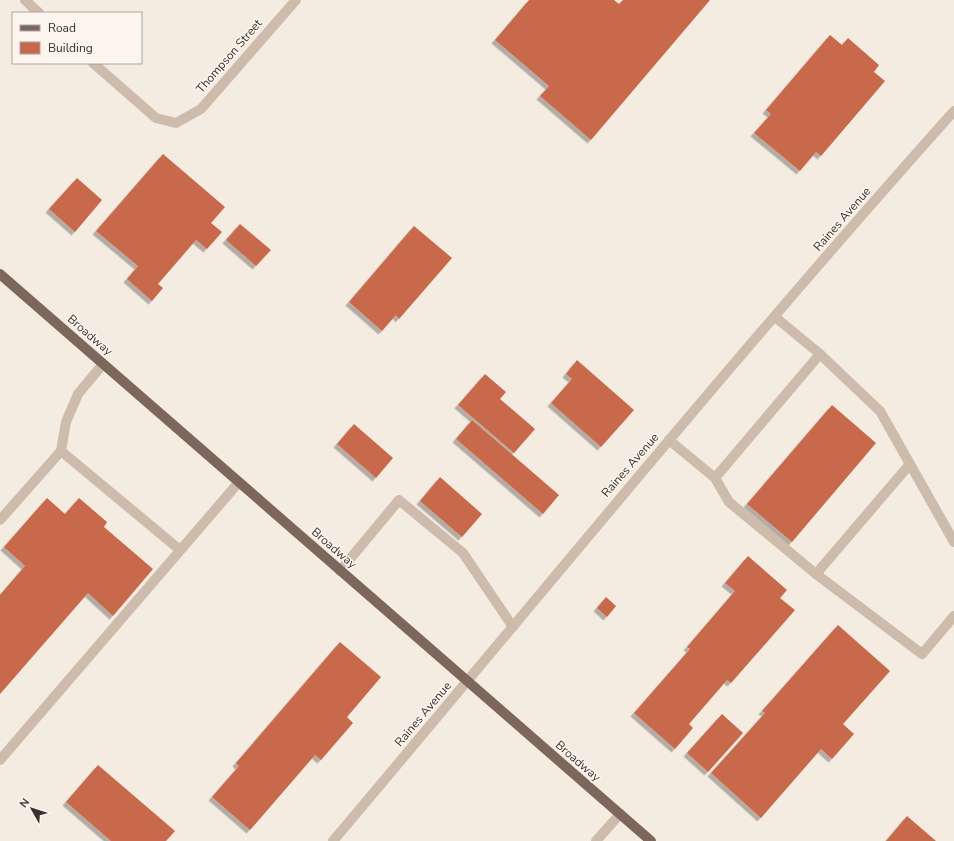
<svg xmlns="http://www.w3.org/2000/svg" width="954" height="841" font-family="'Nunito Sans',sans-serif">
<defs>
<filter id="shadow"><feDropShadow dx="-3.5" dy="3.5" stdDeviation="0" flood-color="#0004"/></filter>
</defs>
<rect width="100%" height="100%" fill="#f4ebe1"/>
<g fill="#c8694b" filter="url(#shadow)">
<path d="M 529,0 L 614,0 L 619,4 L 623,0 L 710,0 L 591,140 L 540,96 L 549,86 L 495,40 Z"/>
<path d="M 830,35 L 842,45 L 848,38 L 879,65 L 874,72 L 885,81 L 821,156 L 816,152 L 800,171 L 754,133 L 771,114 L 766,110 Z"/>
<path d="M 163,154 L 225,207 L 211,223 L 222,232 L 207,249 L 196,240 L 158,284 L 163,288 L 152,301 L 127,279 L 138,266 L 96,231 Z"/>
<path d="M 77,178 L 102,200 L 75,232 L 49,209 Z"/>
<path d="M 240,224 L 271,250 L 256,266 L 226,240 Z"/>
<path d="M 414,226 L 452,258 L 399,319 L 396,315 L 382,331 L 349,302 Z"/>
<path d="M 577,360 L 634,410 L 601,447 L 551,403 L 572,379 L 566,374 Z"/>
<path d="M 485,374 L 506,392 L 500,399 L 535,429 L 514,453 L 458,405 Z"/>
<path d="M 832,405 L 876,443 L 792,542 L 747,504 Z"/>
<path d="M 472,420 L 559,495 L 543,514 L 456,439 Z"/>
<path d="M 354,424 L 393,458 L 376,478 L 337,444 Z"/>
<path d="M 440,477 L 482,514 L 462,537 L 420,501 Z"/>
<path d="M 47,498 L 65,514 L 79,498 L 107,522 L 104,527 L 153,569 L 113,616 L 88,593 L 0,694 L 0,595 L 25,566 L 4,547 Z"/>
<path d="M 748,556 L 787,590 L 780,598 L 795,610 L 731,683 L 727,680 L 689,724 L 693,728 L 675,749 L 634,713 L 690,649 L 687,647 L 735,591 L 725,583 Z"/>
<path d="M 606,597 L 616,606 L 607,617 L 597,608 Z"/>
<path d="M 838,625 L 890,671 L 843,724 L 854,734 L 832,759 L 821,749 L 761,818 L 711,773 L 765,713 L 762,711 Z"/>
<path d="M 340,642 L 381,677 L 347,717 L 353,723 L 321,760 L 315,755 L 250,830 L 212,797 L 239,766 L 236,763 Z"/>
<path d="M 722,714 L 743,733 L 708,772 L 687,753 Z"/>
<path d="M 98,765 L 175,831 L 166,841 L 111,841 L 66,802 Z"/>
<path d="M 907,816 L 936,841 L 886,841 Z"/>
</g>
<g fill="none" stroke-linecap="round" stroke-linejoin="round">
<g stroke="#cdbbac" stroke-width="10">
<path d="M 25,0 L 39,13"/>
<path d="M 93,63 L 156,118 L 176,123 L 201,109 L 296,0"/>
<path d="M 820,354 L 880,411 L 954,542"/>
<path d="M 669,440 L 715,478 L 820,354 L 775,317"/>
<path d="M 61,451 L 180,550"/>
<path d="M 715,478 L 729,502 L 816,574 L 922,654 L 954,616"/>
<path d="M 0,520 L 61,451 L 66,422 L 78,394 L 103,364"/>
<path d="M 340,571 L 399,500 L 463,553 L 513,627"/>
<path d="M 816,574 L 910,464"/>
<path d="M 0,760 L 239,482"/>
<path d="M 333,841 C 539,597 741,349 954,111"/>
<path d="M 596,841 L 620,814"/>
</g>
<path stroke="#7d675c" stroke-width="10" d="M 0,274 L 651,841"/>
</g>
<g text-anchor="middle" stroke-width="3" stroke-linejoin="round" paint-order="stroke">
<g font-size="12" fill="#3b302b" stroke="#fbf5ee">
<text transform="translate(229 56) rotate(-49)" y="4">Thompson Street</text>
<text transform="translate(842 219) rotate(-49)" y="4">Raines Avenue</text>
<text transform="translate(90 335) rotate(41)" y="4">Broadway</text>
<text transform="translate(630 465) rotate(-49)" y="4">Raines Avenue</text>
<text transform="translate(334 548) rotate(41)" y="4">Broadway</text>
<text transform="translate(423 714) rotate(-50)" y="4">Raines Avenue</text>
<text transform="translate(578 761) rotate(41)" y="4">Broadway</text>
</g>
</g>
<rect x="12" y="12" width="130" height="52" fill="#fbf5ee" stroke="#aea6a0"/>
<rect x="20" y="25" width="20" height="6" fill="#7d675c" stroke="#aea6a0"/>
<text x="48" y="32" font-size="12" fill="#3b302b">Road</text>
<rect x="20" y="42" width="20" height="12" fill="#c8694b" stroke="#aea6a0"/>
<text x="48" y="52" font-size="12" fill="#3b302b">Building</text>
<g transform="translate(32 809) rotate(309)" stroke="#fbf5ee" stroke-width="3" paint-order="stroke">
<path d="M0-3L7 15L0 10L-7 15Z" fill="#3b302b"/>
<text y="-6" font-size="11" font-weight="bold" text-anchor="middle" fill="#3b302b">N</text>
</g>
</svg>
